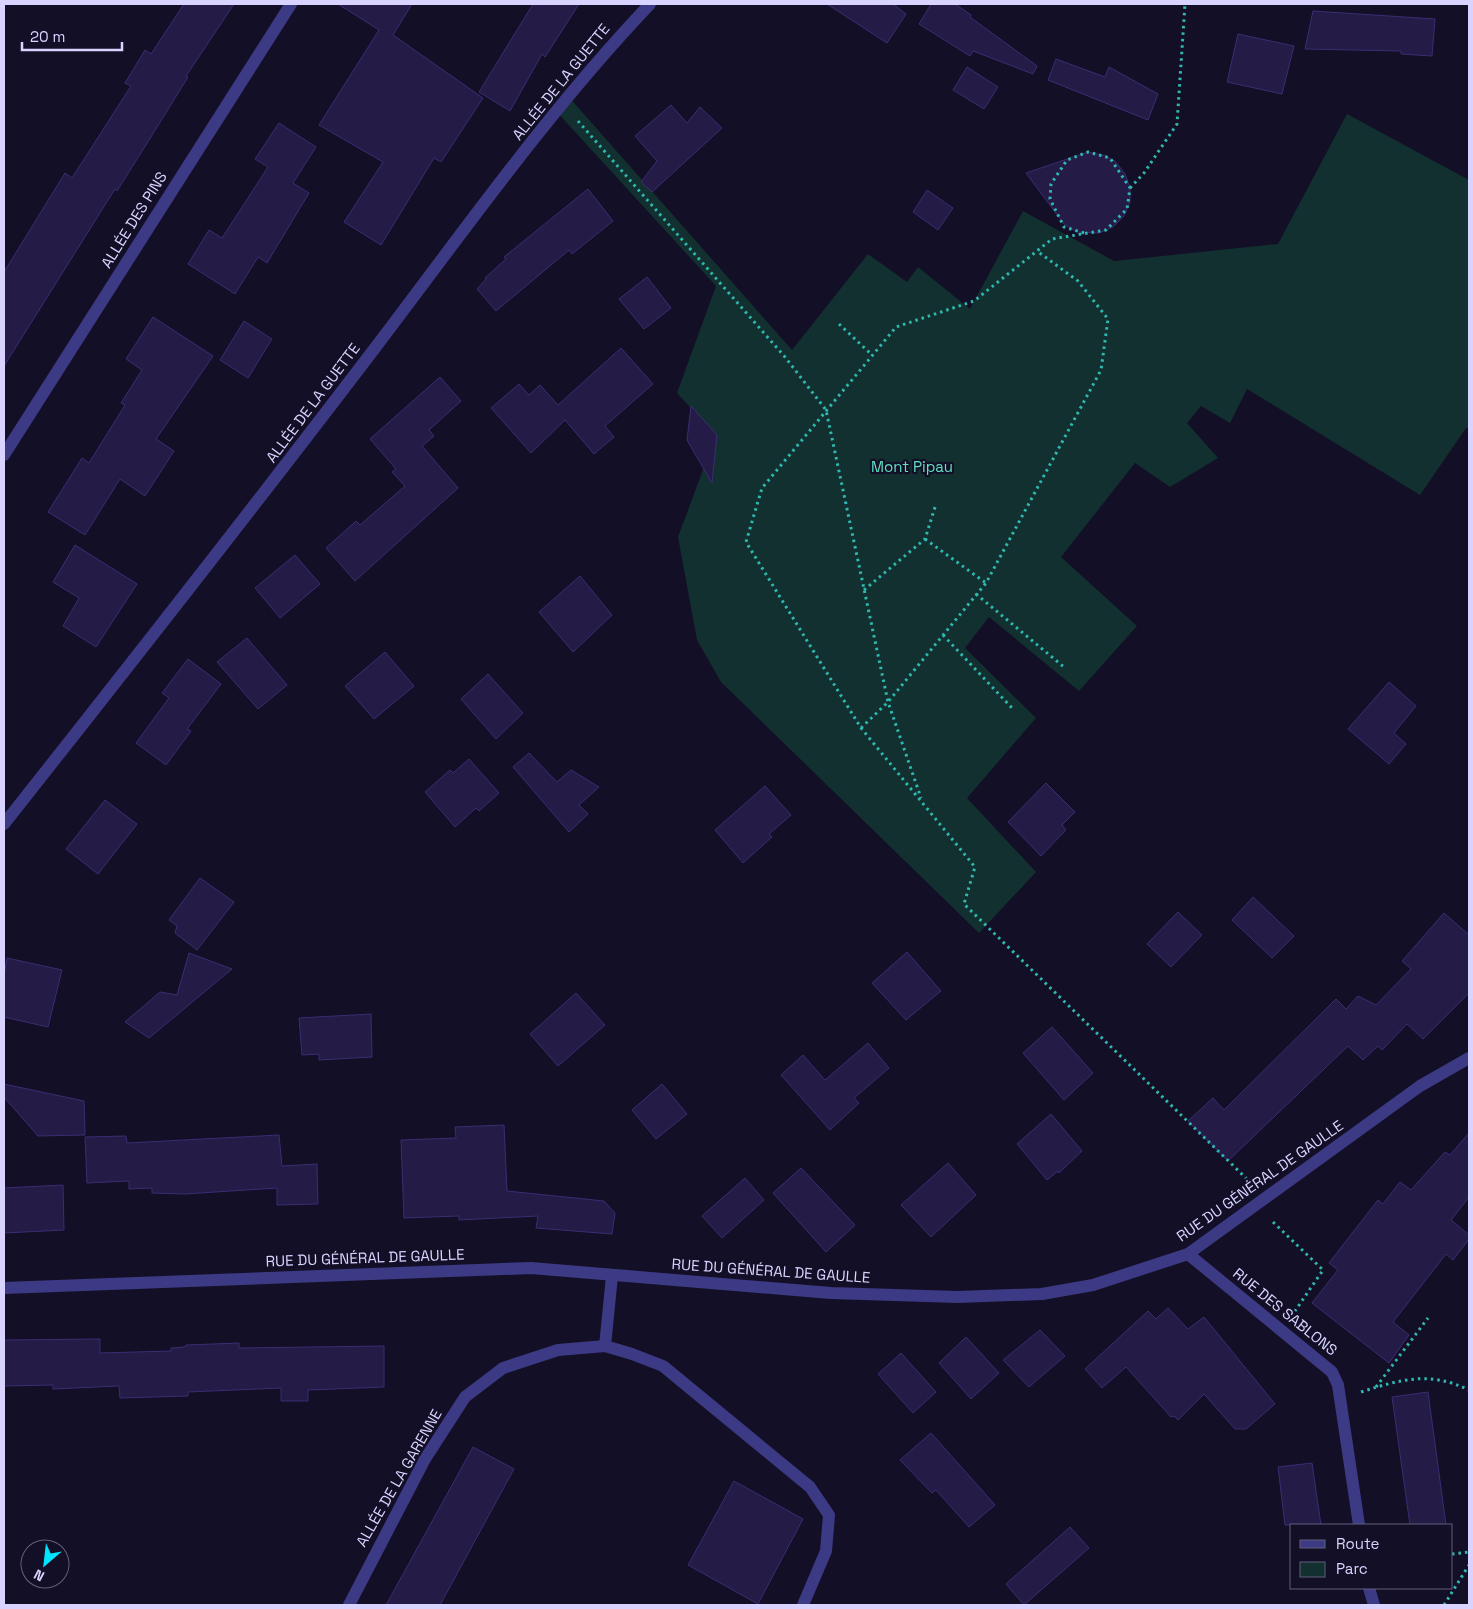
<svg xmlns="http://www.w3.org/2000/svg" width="1473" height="1609" font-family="'Space Grotesk',sans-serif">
<rect width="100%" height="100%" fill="#130f26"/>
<path fill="#12302f" d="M 568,96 L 792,350 L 868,254 L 907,282 L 918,267 L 970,309 L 1023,211 L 1114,261 L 1278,244 L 1347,114 L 1469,180 L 1469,429 L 1466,428 L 1420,495 L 1247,389 L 1230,423 L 1201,406 L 1187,423 L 1218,458 L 1170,487 L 1135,463 L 1061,557 L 1137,626 L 1079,691 L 989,617 L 965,648 L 1036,718 L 967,798 L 1036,872 L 979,933 L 721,682 L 697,640 L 678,537 L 716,435 L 677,393 L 716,286 L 556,111 Z"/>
<g fill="#241b47" stroke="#3b2d73">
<path d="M 184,4 L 234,4 L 186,76 L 188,77 L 149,140 L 117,191 L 115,189 L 4,366 L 4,272 L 65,173 L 72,178 L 131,86 L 125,83 L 145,50 L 151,54 Z"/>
<path d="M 338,4 L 412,4 L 393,35 L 483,98 L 441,162 L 434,158 L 381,245 L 344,222 L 383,162 L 319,125 L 379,30 Z"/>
<path d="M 533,4 L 579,4 L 545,57 L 542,54 L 510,111 L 479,92 Z"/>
<path d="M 827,4 L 893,4 L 906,14 L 887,43 Z"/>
<path d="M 931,4 L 955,4 L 971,15 L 970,17 L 1037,66 L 1033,74 L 973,51 L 970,56 L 919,24 Z"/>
<path d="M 1313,11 L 1435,19 L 1432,56 L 1401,54 L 1401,51 L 1305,49 Z"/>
<path d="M 1238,34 L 1294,46 L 1282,94 L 1227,82 Z"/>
<path d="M 1056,59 L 1105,77 L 1109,67 L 1158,94 L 1148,120 L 1048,80 Z"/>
<path d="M 967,67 L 998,87 L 984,109 L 953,90 Z"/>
<path d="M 671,105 L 687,123 L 700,107 L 722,128 L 652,192 L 641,182 L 657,161 L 635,136 Z"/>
<path d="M 279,123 L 316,147 L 293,183 L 309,193 L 267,263 L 258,257 L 235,294 L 188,264 L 209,230 L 222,238 L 268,167 L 255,159 Z"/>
<path d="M 1088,152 L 1106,156 L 1116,162 L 1125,174 L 1130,188 L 1130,202 L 1124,216 L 1113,227 L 1099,233 L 1077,232 L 1064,224 L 1026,173 Z"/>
<path d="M 588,189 L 613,221 L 572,254 L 569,250 L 496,311 L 477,289 L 486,279 L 485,278 L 506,259 L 504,257 Z"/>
<path d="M 927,190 L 953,208 L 938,230 L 913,212 Z"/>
<path d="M 647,277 L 671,308 L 644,329 L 619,299 Z"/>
<path d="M 153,317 L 213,356 L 156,439 L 174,451 L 145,496 L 120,479 L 85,535 L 48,512 L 82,458 L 89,463 L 125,405 L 121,403 L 142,370 L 126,359 Z"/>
<path d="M 244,321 L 272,339 L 248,378 L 220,360 Z"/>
<path d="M 621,348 L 653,384 L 605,426 L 614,437 L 594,454 L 565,420 L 531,453 L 491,408 L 519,384 L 529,395 L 540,385 L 558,405 Z"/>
<path d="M 440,377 L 461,401 L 429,430 L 434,436 L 422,446 L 458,488 L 355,581 L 326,548 L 356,521 L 360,525 L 405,486 L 392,472 L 396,469 L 370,439 Z"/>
<path d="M 691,406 L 717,435 L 712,483 L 687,440 Z"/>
<path d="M 75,545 L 137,584 L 96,647 L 63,626 L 79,598 L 53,582 Z"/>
<path d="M 295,555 L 320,584 L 280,618 L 255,588 Z"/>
<path d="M 580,576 L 612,615 L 573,652 L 539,612 Z"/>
<path d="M 247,638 L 287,685 L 258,709 L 217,662 Z"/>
<path d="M 385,652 L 414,686 L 374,719 L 345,686 Z"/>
<path d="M 188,659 L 221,684 L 187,729 L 191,731 L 166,765 L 136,743 L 169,698 L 162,693 Z"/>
<path d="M 488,674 L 523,713 L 496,739 L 461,699 Z"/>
<path d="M 1389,682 L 1416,706 L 1394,733 L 1406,744 L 1389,764 L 1348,729 Z"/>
<path d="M 529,753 L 557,782 L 571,770 L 599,787 L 579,805 L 588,814 L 569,832 L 513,767 Z"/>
<path d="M 469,759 L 499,793 L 479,811 L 476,808 L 455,827 L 425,792 L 450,770 L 453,773 Z"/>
<path d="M 1046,783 L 1075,812 L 1062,825 L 1066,830 L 1041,856 L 1008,822 Z"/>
<path d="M 765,786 L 791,815 L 769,834 L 772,837 L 743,863 L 715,830 Z"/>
<path d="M 105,800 L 137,824 L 98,874 L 66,849 Z"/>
<path d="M 200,878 L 234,902 L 197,950 L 175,933 L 177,926 L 169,920 Z"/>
<path d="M 1253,897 L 1294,936 L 1272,958 L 1232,920 Z"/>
<path d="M 1178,912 L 1202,935 L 1171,967 L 1147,944 Z"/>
<path d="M 1444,913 L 1469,935 L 1469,993 L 1423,1039 L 1407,1024 L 1382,1050 L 1378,1046 L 1363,1060 L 1348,1046 L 1228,1161 L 1188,1121 L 1213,1098 L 1224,1110 L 1336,999 L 1346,1009 L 1358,996 L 1376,1005 L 1411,969 L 1402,961 Z"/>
<path d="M 907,952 L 941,991 L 906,1020 L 872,983 Z"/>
<path d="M 189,953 L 232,969 L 149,1038 L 125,1022 L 160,992 L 177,995 Z"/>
<path d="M 7,958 L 62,970 L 48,1027 L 4,1017 L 4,976 Z"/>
<path d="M 576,993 L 605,1025 L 558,1066 L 530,1034 Z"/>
<path d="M 371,1014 L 372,1057 L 319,1060 L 319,1054 L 302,1055 L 299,1018 Z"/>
<path d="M 1052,1027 L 1093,1073 L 1064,1100 L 1023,1053 Z"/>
<path d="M 868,1043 L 889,1068 L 854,1098 L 859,1103 L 830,1130 L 781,1075 L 803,1055 L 825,1080 Z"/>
<path d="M 4,1084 L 84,1101 L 85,1135 L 38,1136 L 4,1097 Z"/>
<path d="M 662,1084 L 687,1114 L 656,1139 L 632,1110 Z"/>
<path d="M 1051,1114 L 1082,1151 L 1059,1173 L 1058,1171 L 1047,1180 L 1017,1144 Z"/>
<path d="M 504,1125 L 507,1191 L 604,1201 L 615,1213 L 612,1234 L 536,1228 L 538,1216 L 459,1220 L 459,1216 L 404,1218 L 401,1140 L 456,1138 L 455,1127 Z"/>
<path d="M 1469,1133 L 1469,1197 L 1451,1220 L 1469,1235 L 1469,1239 L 1453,1260 L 1446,1254 L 1393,1322 L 1409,1335 L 1389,1363 L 1312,1303 L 1338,1270 L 1329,1263 L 1378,1200 L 1383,1204 L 1400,1182 L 1411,1190 L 1445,1152 L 1450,1155 Z"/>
<path d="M 279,1135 L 282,1166 L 317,1164 L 318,1204 L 277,1205 L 277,1188 L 185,1194 L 152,1193 L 152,1188 L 129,1189 L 129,1181 L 87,1183 L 85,1137 L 126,1136 L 127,1143 Z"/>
<path d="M 948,1163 L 976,1195 L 931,1237 L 901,1205 Z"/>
<path d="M 801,1168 L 855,1225 L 826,1252 L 773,1193 Z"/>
<path d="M 745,1178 L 764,1200 L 722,1238 L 702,1216 Z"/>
<path d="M 63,1185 L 64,1230 L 4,1233 L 4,1188 Z"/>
<path d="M 1168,1308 L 1188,1329 L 1204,1317 L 1275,1404 L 1246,1429 L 1235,1429 L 1204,1394 L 1178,1420 L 1174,1416 L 1171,1417 L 1126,1367 L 1102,1388 L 1085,1369 L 1148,1311 L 1156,1319 Z"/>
<path d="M 1040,1330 L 1065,1356 L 1029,1387 L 1003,1360 Z"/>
<path d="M 966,1337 L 999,1373 L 971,1399 L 939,1363 Z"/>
<path d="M 100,1339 L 100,1353 L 171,1351 L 171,1348 L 185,1347 L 186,1345 L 239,1343 L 239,1348 L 384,1346 L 384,1387 L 308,1390 L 308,1401 L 281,1401 L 281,1388 L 188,1392 L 188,1396 L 120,1398 L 119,1386 L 53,1389 L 53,1385 L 4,1386 L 4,1340 Z"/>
<path d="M 901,1353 L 936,1392 L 913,1413 L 878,1374 Z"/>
<path d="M 1428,1392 L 1446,1525 L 1410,1525 L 1392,1397 Z"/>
<path d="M 931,1433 L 995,1505 L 969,1527 L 936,1490 L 932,1493 L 900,1460 Z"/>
<path d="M 473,1447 L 514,1469 L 440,1605 L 386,1605 Z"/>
<path d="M 1312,1463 L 1321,1525 L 1285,1525 L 1278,1467 Z"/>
<path d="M 734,1481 L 803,1519 L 758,1604 L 688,1565 Z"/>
<path d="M 1070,1527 L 1089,1548 L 1024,1605 L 1006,1584 Z"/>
</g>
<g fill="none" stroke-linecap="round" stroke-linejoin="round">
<g stroke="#2fb8b0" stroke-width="3" stroke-dasharray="2.5 4" stroke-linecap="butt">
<path d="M 578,121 L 785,357 L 826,410 L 888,702 L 921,798"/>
<path d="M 1130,188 L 1144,173 L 1177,124 L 1185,4"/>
<path d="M 1084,233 L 1064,227 L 1050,199 L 1051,184 L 1067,160 L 1088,152 L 1110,158 L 1130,188 L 1127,209 L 1106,230 L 1052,239 L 974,301 L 896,327 L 762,488 L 746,542 L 861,728 L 975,867 L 964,904 L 1249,1181"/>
<path d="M 839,324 L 872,355"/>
<path d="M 925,539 L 986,583"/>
<path d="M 864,590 L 925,539 L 936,504"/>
<path d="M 976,594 L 1064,667"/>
<path d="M 943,635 L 1012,708"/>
<path d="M 861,728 L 888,702 L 986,583 L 1101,370 L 1108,319 L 1078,281 L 1037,251"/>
<path d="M 1273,1222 L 1323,1270 L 1295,1311"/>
<path d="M 1376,1387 L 1428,1318"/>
<path d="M 1361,1392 C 1402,1379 1430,1371 1469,1390"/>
<path d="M 1452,1554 L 1469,1552"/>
<path d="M 1444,1605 L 1469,1565"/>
</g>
<g stroke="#3d3a85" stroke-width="12">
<path d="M 4,455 L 291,4"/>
<path d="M 4,824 C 129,666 253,508 375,348 C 464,231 549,110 650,4"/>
<path d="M 1188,1254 L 1332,1372 L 1338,1385 L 1359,1525"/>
<path d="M 4,1288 L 531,1268 L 831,1293 L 958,1297 L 1042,1294 L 1093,1285 L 1188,1254 L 1420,1086 L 1469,1058"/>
<path d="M 605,1346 L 612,1276"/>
<path d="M 1369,1588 L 1374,1605"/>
<path d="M 349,1605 L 425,1459 L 465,1397 L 503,1368 L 558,1350 L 605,1346 L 632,1354 L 663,1366 L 810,1487 L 829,1515 L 826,1551 L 803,1605"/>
</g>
</g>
<g text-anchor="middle" stroke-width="4.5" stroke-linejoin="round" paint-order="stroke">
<g font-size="15" fill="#d9d4ff" stroke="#130f26">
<text transform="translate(561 82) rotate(-51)" y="5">ALLÉE DE LA GUETTE</text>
<text transform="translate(134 220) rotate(-58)" y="5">ALLÉE DES PINS</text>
<text transform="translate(313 403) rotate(-53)" y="5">ALLÉE DE LA GUETTE</text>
<text transform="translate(1260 1181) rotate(-35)" y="5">RUE DU GÉNÉRAL DE GAULLE</text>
<text transform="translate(365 1258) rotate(-2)" y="5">RUE DU GÉNÉRAL DE GAULLE</text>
<text transform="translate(771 1271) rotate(4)" y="5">RUE DU GÉNÉRAL DE GAULLE</text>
<text transform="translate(1285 1312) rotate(39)" y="5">RUE DES SABLONS</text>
<text transform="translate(399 1478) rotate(-60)" y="5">ALLÉE DE LA GARENNE</text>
</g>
<g font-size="15" fill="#5fe0c0" stroke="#130f26">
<text x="912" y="472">Mont Pipau</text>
</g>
</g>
<rect width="1473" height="1609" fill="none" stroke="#d9d4ff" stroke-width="10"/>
<rect x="1290" y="1524" width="162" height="65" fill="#130f26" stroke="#625e7d"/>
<rect x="1300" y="1540" width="25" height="8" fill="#3d3a85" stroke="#625e7d"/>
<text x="1336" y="1549" font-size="15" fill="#d9d4ff">Route</text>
<rect x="1300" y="1562" width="25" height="15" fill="#12302f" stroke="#625e7d"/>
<text x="1336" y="1574" font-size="15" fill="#d9d4ff">Parc</text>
<g transform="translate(45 1564) rotate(208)"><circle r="24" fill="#130f26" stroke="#625e7d"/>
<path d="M0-4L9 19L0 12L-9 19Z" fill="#00e5ff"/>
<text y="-8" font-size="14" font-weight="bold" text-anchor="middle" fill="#d9d4ff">N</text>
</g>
<path d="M22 42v8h100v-8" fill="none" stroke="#d9d4ff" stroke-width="2.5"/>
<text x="30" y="42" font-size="15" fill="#d9d4ff" stroke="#130f26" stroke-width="4" paint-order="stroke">20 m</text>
</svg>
